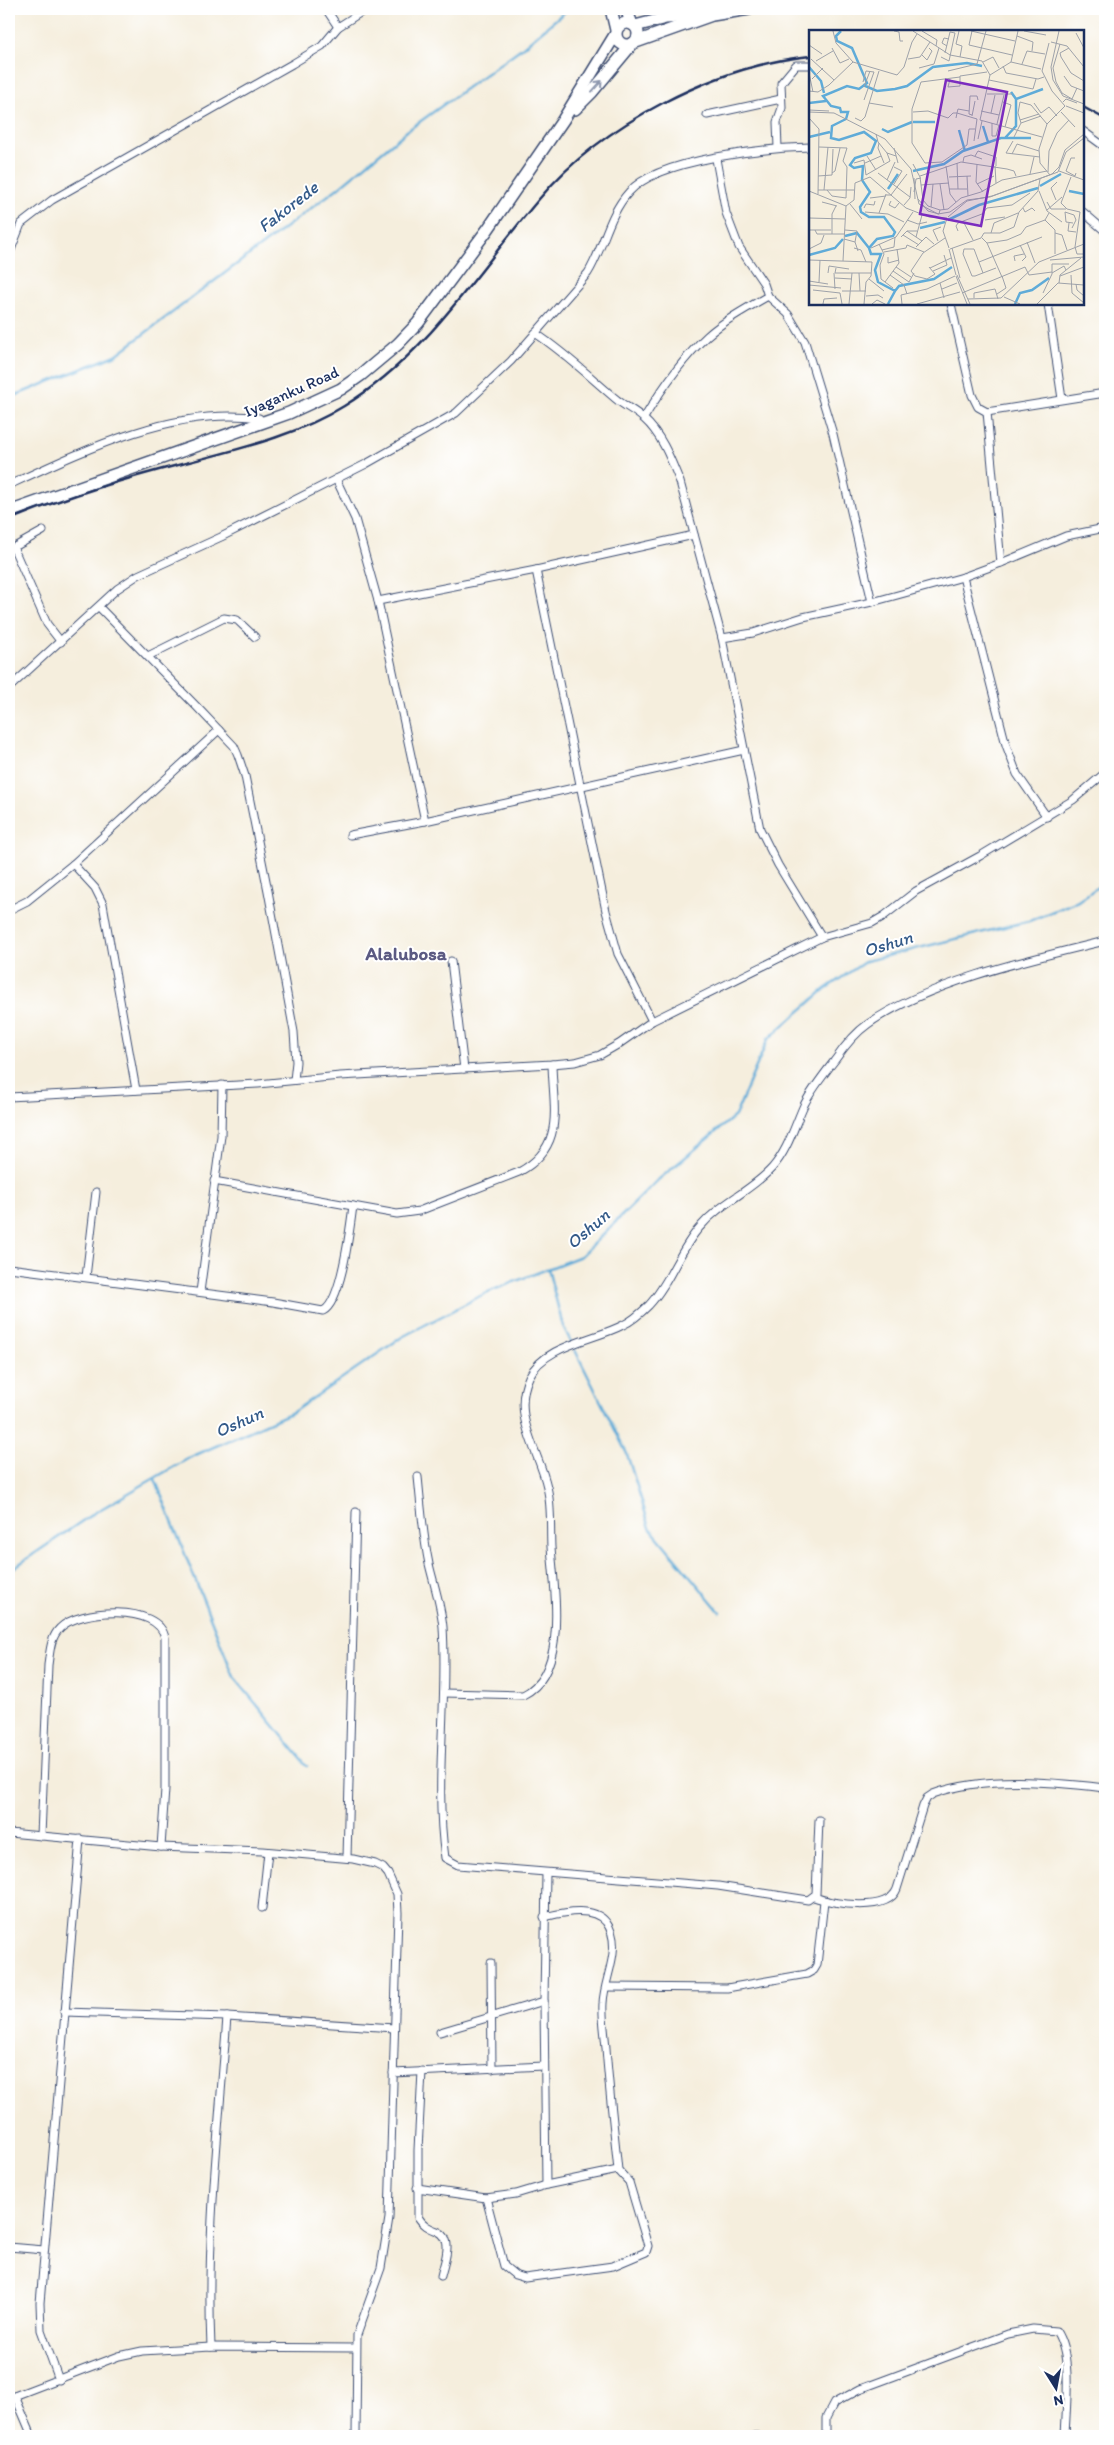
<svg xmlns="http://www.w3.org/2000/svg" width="1114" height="2445" font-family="Itim,sans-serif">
<rect width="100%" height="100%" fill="#fff"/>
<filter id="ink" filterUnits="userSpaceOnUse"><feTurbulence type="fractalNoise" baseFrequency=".02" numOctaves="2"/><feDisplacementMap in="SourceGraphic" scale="10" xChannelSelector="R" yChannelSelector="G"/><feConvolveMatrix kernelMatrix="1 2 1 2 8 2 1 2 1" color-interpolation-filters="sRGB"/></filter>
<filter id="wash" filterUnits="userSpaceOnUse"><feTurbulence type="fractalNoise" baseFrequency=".0096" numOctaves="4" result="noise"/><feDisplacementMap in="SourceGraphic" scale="20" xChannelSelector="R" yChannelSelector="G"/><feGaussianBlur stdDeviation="1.12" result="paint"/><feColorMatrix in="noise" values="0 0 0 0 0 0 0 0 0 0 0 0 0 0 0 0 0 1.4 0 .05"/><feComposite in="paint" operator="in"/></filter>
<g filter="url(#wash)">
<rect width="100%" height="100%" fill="#f5eedd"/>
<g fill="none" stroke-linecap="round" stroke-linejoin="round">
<g stroke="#5fabd8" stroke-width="2.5">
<path d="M 9,398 L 116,355 L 338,188 L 407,131 L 523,47 L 568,9"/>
<path d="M 548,1269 L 563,1326 L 627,1454 L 650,1528 L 720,1612"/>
<path d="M 155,1479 L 234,1677 L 307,1766"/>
<path d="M 9,1571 L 94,1513 L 191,1457 L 293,1412 L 402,1337 L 488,1292 L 581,1256 L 658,1180 L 735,1116 L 768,1039 L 825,989 L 866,961 L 1029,921 L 1078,901 L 1105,882"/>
</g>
</g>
</g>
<g filter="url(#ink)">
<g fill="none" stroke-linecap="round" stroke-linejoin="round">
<g stroke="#3c4c71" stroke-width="9">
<g id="minor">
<path d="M 326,9 L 338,27"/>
<path d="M 707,115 L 781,99"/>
<path d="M 1083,131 L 1105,147"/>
<path d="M 778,148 L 777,122 L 782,108 L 781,83 L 796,65 L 810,65"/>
<path d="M 716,159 L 726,213 L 739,247 L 764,284 L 768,296 L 788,314 L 805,342 L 833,434 L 872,602"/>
<path d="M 1083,212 L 1105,231"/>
<path d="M 9,255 L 21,224 L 52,200 L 292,64 L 322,46 L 338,27 L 366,9"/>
<path d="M 951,304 L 972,395 L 978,407 L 987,412 L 1001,563"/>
<path d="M 1048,304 L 1062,399"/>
<path d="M 535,333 C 564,352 589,376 616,399 C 624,406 636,411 644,419 C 662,435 671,460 680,482 L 722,638 L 760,829 L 778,865 L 822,937"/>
<path d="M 987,412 L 1105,393"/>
<path d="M 644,418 C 661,390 682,359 707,336 C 725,320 747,308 768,296"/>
<path d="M 336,479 L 355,519 L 378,601 L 425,821"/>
<path d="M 9,485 C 84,450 175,406 259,418 L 263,423"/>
<path d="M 14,549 L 47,624 L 61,642"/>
<path d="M 9,550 L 43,531"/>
<path d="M 536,570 L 606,911 L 618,954 L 652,1021"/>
<path d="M 963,577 L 1006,745 L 1017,774 L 1047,817"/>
<path d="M 378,601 L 536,570 L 694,535"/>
<path d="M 99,607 L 197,707 L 234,746 L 238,755 L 245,776 L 268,891 L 294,1032 L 296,1062 L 294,1080"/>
<path d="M 722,638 L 753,633 L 803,617 L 872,602 L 963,577 L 1001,563 L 1066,536 L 1105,528"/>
<path d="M 148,656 L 224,618 L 237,620 L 255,637"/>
<path d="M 9,688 L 117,589 L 138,575 L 221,537 L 366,464 L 456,413 L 511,361 L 588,273 C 604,247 608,215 629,192 C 657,159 767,148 810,147"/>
<path d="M 350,835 L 425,821 L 744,750"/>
<path d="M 73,864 L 95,888 L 103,904 L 136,1090"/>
<path d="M 9,910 L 27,901 L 73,864 L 219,730"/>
<path d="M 451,961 L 464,1069"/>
<path d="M 9,1097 L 258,1084 L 340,1076 L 552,1064 L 575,1062 L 600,1055 L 619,1044 L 652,1021 L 822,937 L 872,923 L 884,916 L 916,891 L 980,856 L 1073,800 L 1105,773"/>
<path d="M 214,1181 L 397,1214 L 419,1211 L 519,1172 C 566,1146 553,1109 552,1064"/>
<path d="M 9,1268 L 273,1302 L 323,1311 C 342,1302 350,1227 353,1206"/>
<path d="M 86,1277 L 96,1192"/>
<path d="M 200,1292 L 221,1136 L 222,1085"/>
<path d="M 418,1477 C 421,1506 423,1536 429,1564 C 434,1585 441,1605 443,1627 C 448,1704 434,1781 445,1858 L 458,1865 L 718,1886 L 808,1900 L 816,1894 L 819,1820"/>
<path d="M 444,1693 L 523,1695 C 569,1673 554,1589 551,1547 C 550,1528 552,1506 547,1487 C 539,1450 511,1416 529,1377 C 544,1345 595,1340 623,1325 C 632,1321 642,1312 649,1305 C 670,1283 679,1250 700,1227 C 720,1203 751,1191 772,1168 C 788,1150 794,1127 804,1105 C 812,1089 824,1074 835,1060 C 844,1047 855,1033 868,1024 C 928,982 1034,958 1105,941"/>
<path d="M 9,1833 L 161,1847 L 263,1851 L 353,1859 L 375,1864 L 383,1868 L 388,1874 L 397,1894 L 398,1913 L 389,2218 L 381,2268 L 357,2335 L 356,2436"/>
<path d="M 41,1836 L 48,1665 C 50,1652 50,1638 60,1628 C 78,1609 159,1603 165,1638 L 165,1789 L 161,1847"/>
<path d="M 347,1858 L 356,1512"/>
<path d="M 546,1873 L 544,2001 L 546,2185"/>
<path d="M 814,1897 C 833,1904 888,1913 897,1889 L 923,1806 L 927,1798 L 933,1794 C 987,1775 1050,1782 1105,1788"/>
<path d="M 262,1908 L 268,1852"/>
<path d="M 491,1963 L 492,2069"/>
<path d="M 607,1987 L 727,1988 L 807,1974 L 814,1970 L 817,1965 L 824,1901"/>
<path d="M 64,2012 L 227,2017 L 394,2028"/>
<path d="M 440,2032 L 544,2001"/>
<path d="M 422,2071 L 418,2150 L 418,2217 C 423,2225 429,2228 437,2231 C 455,2238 444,2262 441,2276"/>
<path d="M 393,2073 L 544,2066"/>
<path d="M 417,2188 L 486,2198 L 516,2194 L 546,2185 L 618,2170"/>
<path d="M 486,2198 L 504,2266 L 515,2275 L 525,2278 L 613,2266 L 646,2252 L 648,2246 L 629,2182 L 618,2170 C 614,2129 609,2089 606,2048 C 605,2034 602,2018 603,2003 C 604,1977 624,1946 606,1922 C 592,1905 562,1913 544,1917"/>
<path d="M 9,2247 L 44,2250"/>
<path d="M 211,2347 C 206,2237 219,2127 227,2017"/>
<path d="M 59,2380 L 41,2330 L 40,2303 L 80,1839"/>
<path d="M 15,2396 L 32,2436"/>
<path d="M 9,2398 L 119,2356 L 142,2351 L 211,2347 L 356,2348"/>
<path d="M 755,2436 L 758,2436"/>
<path d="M 826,2436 L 826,2418 L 834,2403 L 860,2389 L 1008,2334 L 1033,2329 L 1056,2331 C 1073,2357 1066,2406 1065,2436"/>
</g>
</g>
<g stroke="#3c4c71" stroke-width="14">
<g id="primary">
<path d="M 611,9 L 616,30"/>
<path d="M 626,9 L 632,24"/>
</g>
</g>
<g stroke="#3c4c71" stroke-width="14">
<g id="trunk">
<circle cx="627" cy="34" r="11"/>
<path d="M 635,26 L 666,18 L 702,15"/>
<path d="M 636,42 L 712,15 L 749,9"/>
<path d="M 575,109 L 592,92 L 632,44"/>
<path d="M 9,512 L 289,413 L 341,389 L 361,375 L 398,344 L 418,323 L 488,229 L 563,120 L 615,35"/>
</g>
</g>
<use href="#minor" stroke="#fff" stroke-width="7"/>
<use href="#primary" stroke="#fff" stroke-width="11"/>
<use href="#trunk" stroke="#fff" stroke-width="11"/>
<g stroke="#1b2f5e" stroke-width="2.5">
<path d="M 1083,107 L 1105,119"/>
<path d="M 9,520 C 65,497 123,479 182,464 C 238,449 294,437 344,406 C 428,355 477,271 540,198 C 602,124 715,66 810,56"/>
</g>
</g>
<defs><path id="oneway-shaft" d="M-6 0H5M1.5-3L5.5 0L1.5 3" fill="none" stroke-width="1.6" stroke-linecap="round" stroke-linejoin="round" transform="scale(1.25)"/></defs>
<use stroke="#8d97ae" href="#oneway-shaft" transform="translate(597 86) rotate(-48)"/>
</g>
<g text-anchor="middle" stroke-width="4" stroke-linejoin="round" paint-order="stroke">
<g font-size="16" fill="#1b2f5e" stroke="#fff">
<text transform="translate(291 391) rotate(-24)" y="6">Iyaganku Road</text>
</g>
<g font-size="18" font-style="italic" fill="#335a89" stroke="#fff">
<text transform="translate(288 207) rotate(-38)" y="6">Fakorede</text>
<text transform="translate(888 944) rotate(-17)" y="6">Oshun</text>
<text transform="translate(588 1229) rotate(-41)" y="6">Oshun</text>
<text transform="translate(239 1422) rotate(-24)" y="6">Oshun</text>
</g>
<g font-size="19" font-weight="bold" fill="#5b5a83" stroke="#fff">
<text x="406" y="960">Alalubosa</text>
</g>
</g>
<g transform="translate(809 30)">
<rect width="275" height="275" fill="#f5eedd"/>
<path fill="none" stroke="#5fabd8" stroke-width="2.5" d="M 32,1 L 27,6 L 28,11 L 43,18 L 58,53 L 50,59 L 38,56 L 14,66 L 22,76 L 31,78 L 32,82 L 39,82 L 37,89 L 23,96 L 22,108 L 30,110 L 55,102 L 67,111 L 62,123 L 46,128 L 41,135 L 45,138 L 54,136 L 53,150 L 61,162 L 51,177 L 52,182 L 60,187 L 75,187 L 86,202 L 84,206 L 68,209 L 60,218 L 62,224 L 72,224 L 66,240 L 69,252 L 86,261 L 79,274M 0,37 L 12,51 L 15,63M 54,55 L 68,61 L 86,59 L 98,56 L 124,37 L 158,33 L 173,36M 207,69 L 234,59M 0,73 L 17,71M 104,92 L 126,92M 174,96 L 179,112M 73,99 L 79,102 L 103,92M 150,100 L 156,121M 0,107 L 21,102M 196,108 L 207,96 L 207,69 L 202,62M 104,141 L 135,134 L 154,121 L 192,108 L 222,108M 231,156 L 252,144M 79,159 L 89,144M 260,161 L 275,164M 139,190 L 170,175 L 229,158M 111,198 L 136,192M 36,206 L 48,203 L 60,218M 0,225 L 26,218 L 34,209M 86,261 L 90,256 L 125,249 L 143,237M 206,274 L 211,263 L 223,260 L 240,248"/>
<path fill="none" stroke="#9ea2aa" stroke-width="1" d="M 24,1 L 27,13 L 44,32 L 88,45 L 95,37 L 103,12 L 108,4M 85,1 L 90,2 L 91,11 L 94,11M 104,1 L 141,25 L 173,31 L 181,45 L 202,32M 113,1 L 128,10 L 127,16M 150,1 L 147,14 L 153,16 L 151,27M 162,1 L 206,11M 163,1 L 160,15 L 203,25M 215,1 L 237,5M 250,1 L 242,37 L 244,50 L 254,66 L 275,74M 267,3 L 275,18M 208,6 L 224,12 L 223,21M 242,12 L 258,16 L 275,37M 240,13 L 233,41 L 243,61 L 256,76M 251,14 L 244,38 L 247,52 L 253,63 L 263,69 L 268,58M 0,15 L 13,24M 138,16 L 133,13 L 135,8 L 140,9M 23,18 L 31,33 L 40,29M 260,18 L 251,23 L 252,27 L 262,43 L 275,51M 136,23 L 141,2M 113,25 L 118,30 L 123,21 L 120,18M 132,27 L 140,31 L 146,3 L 141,2M 2,29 L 25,50M 99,29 L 111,27 L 121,12M 7,31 L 24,21M 174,32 L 184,27 L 190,38M 202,32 L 209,1M 202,32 L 232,39M 213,34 L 218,21 L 236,24M 194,36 L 197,43 L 229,49 L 235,47M 110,38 L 125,34 L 130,18M 139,41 L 168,34 L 177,1M 0,43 L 4,62M 181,45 L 171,90 L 233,107M 255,46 L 262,56 L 275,61M 151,47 L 112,52 L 103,79 L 103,113 L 116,133 L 133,132 L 158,115 L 160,99 L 166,99M 3,49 L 14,38M 141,49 L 139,57 L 151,56 L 151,46 L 178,42M 180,50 L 224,59 L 227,49M 54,52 L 57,41 L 65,42M 55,57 L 61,41M 0,61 L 9,62 L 20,55 L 44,32M 178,64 L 203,64M 55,70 L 65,42M 194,72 L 202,75 L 196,97M 254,72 L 257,69 L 268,73M 60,73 L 84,77M 225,73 L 232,83 L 240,77 L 248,86M 257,76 L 275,83M 0,80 L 20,81M 172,81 L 190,85M 0,82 L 25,83 L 76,109 L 102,139 L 110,174 L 129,184 L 141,182 L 158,170 L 181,167 L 243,144 L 250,137 L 256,120 L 275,104M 104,82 L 119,81 L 139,88 L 144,83 L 148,83M 252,82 L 266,97M 148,83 L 149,79 L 160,81M 182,83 L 186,65M 163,85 L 160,84 L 161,66 L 168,66 L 169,70M 163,86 L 166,71M 0,88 L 10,99 L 9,164M 46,88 L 52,91 L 56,87 L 70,41M 147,88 L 148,83 L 168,89 L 165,111M 211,90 L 230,84M 183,93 L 183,106 L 187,106 L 190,95M 212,93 L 232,86M 188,94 L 195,65M 67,104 L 69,112 L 78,123 L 87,126M 205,107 L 212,93 L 209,83 L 211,72 L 222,75 L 238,94M 169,109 L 173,91M 204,111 L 197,123 L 231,127M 70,113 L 69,118 L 75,133M 10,117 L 38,118 L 34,131M 85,118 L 89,133M 203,124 L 208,114 L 230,121M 58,126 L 67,140M 166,126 L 169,121 L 187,127 L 187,136M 266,128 L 262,128 L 257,141 L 266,146 L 267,143M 34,131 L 38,137 L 37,168M 154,132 L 155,127 L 162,125 L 173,129M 45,133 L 55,130 L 57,145M 56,133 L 72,126M 148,133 L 149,159M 104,134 L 111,147 L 114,170 L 119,176 L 131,180 L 139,179 L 152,168 L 172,162 L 193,150 L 238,141M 168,134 L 167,152 L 174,162M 137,136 L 141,164 L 147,172M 186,136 L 187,153M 85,137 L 93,141 L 85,154M 250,141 L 275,150M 239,142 L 240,121 L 248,103 L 260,90M 23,143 L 26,141 L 31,118M 69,143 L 101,167M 221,144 L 225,127M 57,145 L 81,131 L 78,123M 241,145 L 231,133 L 230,119 L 238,94 L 256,76M 9,146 L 23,145 L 24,119M 111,146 L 152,132 L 198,139 L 205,141 L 207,146M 158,146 L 159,166M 140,147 L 162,146M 262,147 L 252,173 L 258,179 L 271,182 L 266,217 L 268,224 L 275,224M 105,148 L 106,169M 78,150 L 86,132M 131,154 L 135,180M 168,154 L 185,146M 112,155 L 140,153M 140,159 L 158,159M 9,160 L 45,160M 15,160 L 19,117M 18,160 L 23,166 L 37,168M 0,161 L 37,176 L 45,170 L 46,153 L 61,147 L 97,178 L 120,187 L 138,188M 230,161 L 238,181 L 253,192M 105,162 L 107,149 L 112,148M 77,165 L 82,165 L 98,144M 61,168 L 77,166M 109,169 L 119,181 L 130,184 L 131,180M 247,170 L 242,158 L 248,152M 82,171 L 80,175 L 86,178 L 90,173M 13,172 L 28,176M 238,172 L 242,179 L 257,179M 41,174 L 53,189M 95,175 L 101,168 L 102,157M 122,177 L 124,154M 55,178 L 57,174 L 65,175 L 66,171M 214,178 L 216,182 L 223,178 L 226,181M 238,180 L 253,167M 56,182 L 79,184 L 95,192M 256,182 L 265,185 L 267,190 L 263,198M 256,182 L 257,192 L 264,193M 70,183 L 77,164M 139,187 L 158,171 L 183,166 L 249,142 L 257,122 L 275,108M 0,188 L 36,189M 138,188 L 134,201 L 140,218M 98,190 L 109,194 L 118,192M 176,190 L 196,187M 236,190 L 246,200 L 246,224M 154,191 L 164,210M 260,193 L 259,201 L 267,202M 0,200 L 22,200M 6,200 L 8,204 L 35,204M 36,200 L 48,201 L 46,212M 98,201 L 113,211M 149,201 L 147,196 L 149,193 L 173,184 L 178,178 L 203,175 L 221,163M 182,203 L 185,193 L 209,183M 246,203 L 253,205 L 258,220M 23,204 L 23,184 L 27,176M 94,205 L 110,215M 92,207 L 98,201 L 108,201M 107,207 L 113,185M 173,208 L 178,213 L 198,210 L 212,204 L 217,197 L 236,190 L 240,183M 35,209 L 46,212 L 49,221M 129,211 L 124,200 L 132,197M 218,212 L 226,233M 178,213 L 193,247M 70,214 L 75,224 L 71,235 L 72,249 L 84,258M 211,215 L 217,227 L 213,231M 107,217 L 117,207 L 125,214M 45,218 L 52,220 L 57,232M 62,218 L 87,207 L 104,182M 143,218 L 151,248M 0,219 L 12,213 L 15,205M 140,219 L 147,245M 141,219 L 172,208 L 175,203 L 191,203 L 205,197 L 210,182 L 229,161 L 231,149M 73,220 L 85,217 L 86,207M 75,222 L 97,218 L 98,215 L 115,222M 79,227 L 79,233 L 90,230M 0,230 L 63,232 L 62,246 L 57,252 L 55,274M 241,230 L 275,227M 34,231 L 37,176M 206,231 L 205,226 L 215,224M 170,232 L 233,207M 87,237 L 102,247M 120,237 L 126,244 L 118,249 L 106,246 L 102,241 L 114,223 L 136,208M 27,238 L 26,243 L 62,243M 121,238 L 142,228M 84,241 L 100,252 L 105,243M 124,241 L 138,235 L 135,225M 19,243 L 20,236 L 40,239M 25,243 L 26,259M 50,243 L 51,261M 174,243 L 165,219 L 155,219 L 154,224 L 163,246 L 166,246 L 187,238M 243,243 L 255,236 L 257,240M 81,245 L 95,255 L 98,264M 148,245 L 161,274M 262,245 L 263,263 L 275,273M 147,246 L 158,274M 251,246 L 275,237M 26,248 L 43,249M 60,249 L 75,261M 0,251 L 19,254M 10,252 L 11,230M 76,252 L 90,233 L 88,219M 131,253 L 135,268M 250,253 L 251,245 L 272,228M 267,254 L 268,260 L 275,266M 0,255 L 32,258M 133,259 L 148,253M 4,260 L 31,263 L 33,274M 33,261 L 57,261M 153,263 L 216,237 L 220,245 L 243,242M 234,263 L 243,244 L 243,234 L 260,234M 188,264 L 197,258 L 193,246M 57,266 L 69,265 L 74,268M 195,267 L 211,274M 165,268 L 165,263 L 186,259 L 189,269M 159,269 L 192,268 L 230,232 L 275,214M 14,274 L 15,269 L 28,268M 40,274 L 43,243M 63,274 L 68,270 L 76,274M 93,274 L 92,265 L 118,259 L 146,246M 108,274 L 151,262M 228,274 L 249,253 L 275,255"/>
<path fill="#7b2cbf" fill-opacity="0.15" stroke="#7b2cbf" stroke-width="2.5" d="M 137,50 L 198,62 L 172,196 L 111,184 Z"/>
<rect width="275" height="275" fill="none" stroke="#1b2f5e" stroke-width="2.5"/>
</g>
<rect width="1114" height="2445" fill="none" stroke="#fff" stroke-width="30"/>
<g transform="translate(1056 2388) rotate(169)" stroke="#ffffff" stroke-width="4" paint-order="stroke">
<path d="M0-4L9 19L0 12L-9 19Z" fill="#1b2f5e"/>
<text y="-8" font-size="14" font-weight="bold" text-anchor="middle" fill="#1b2f5e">N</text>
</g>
</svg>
